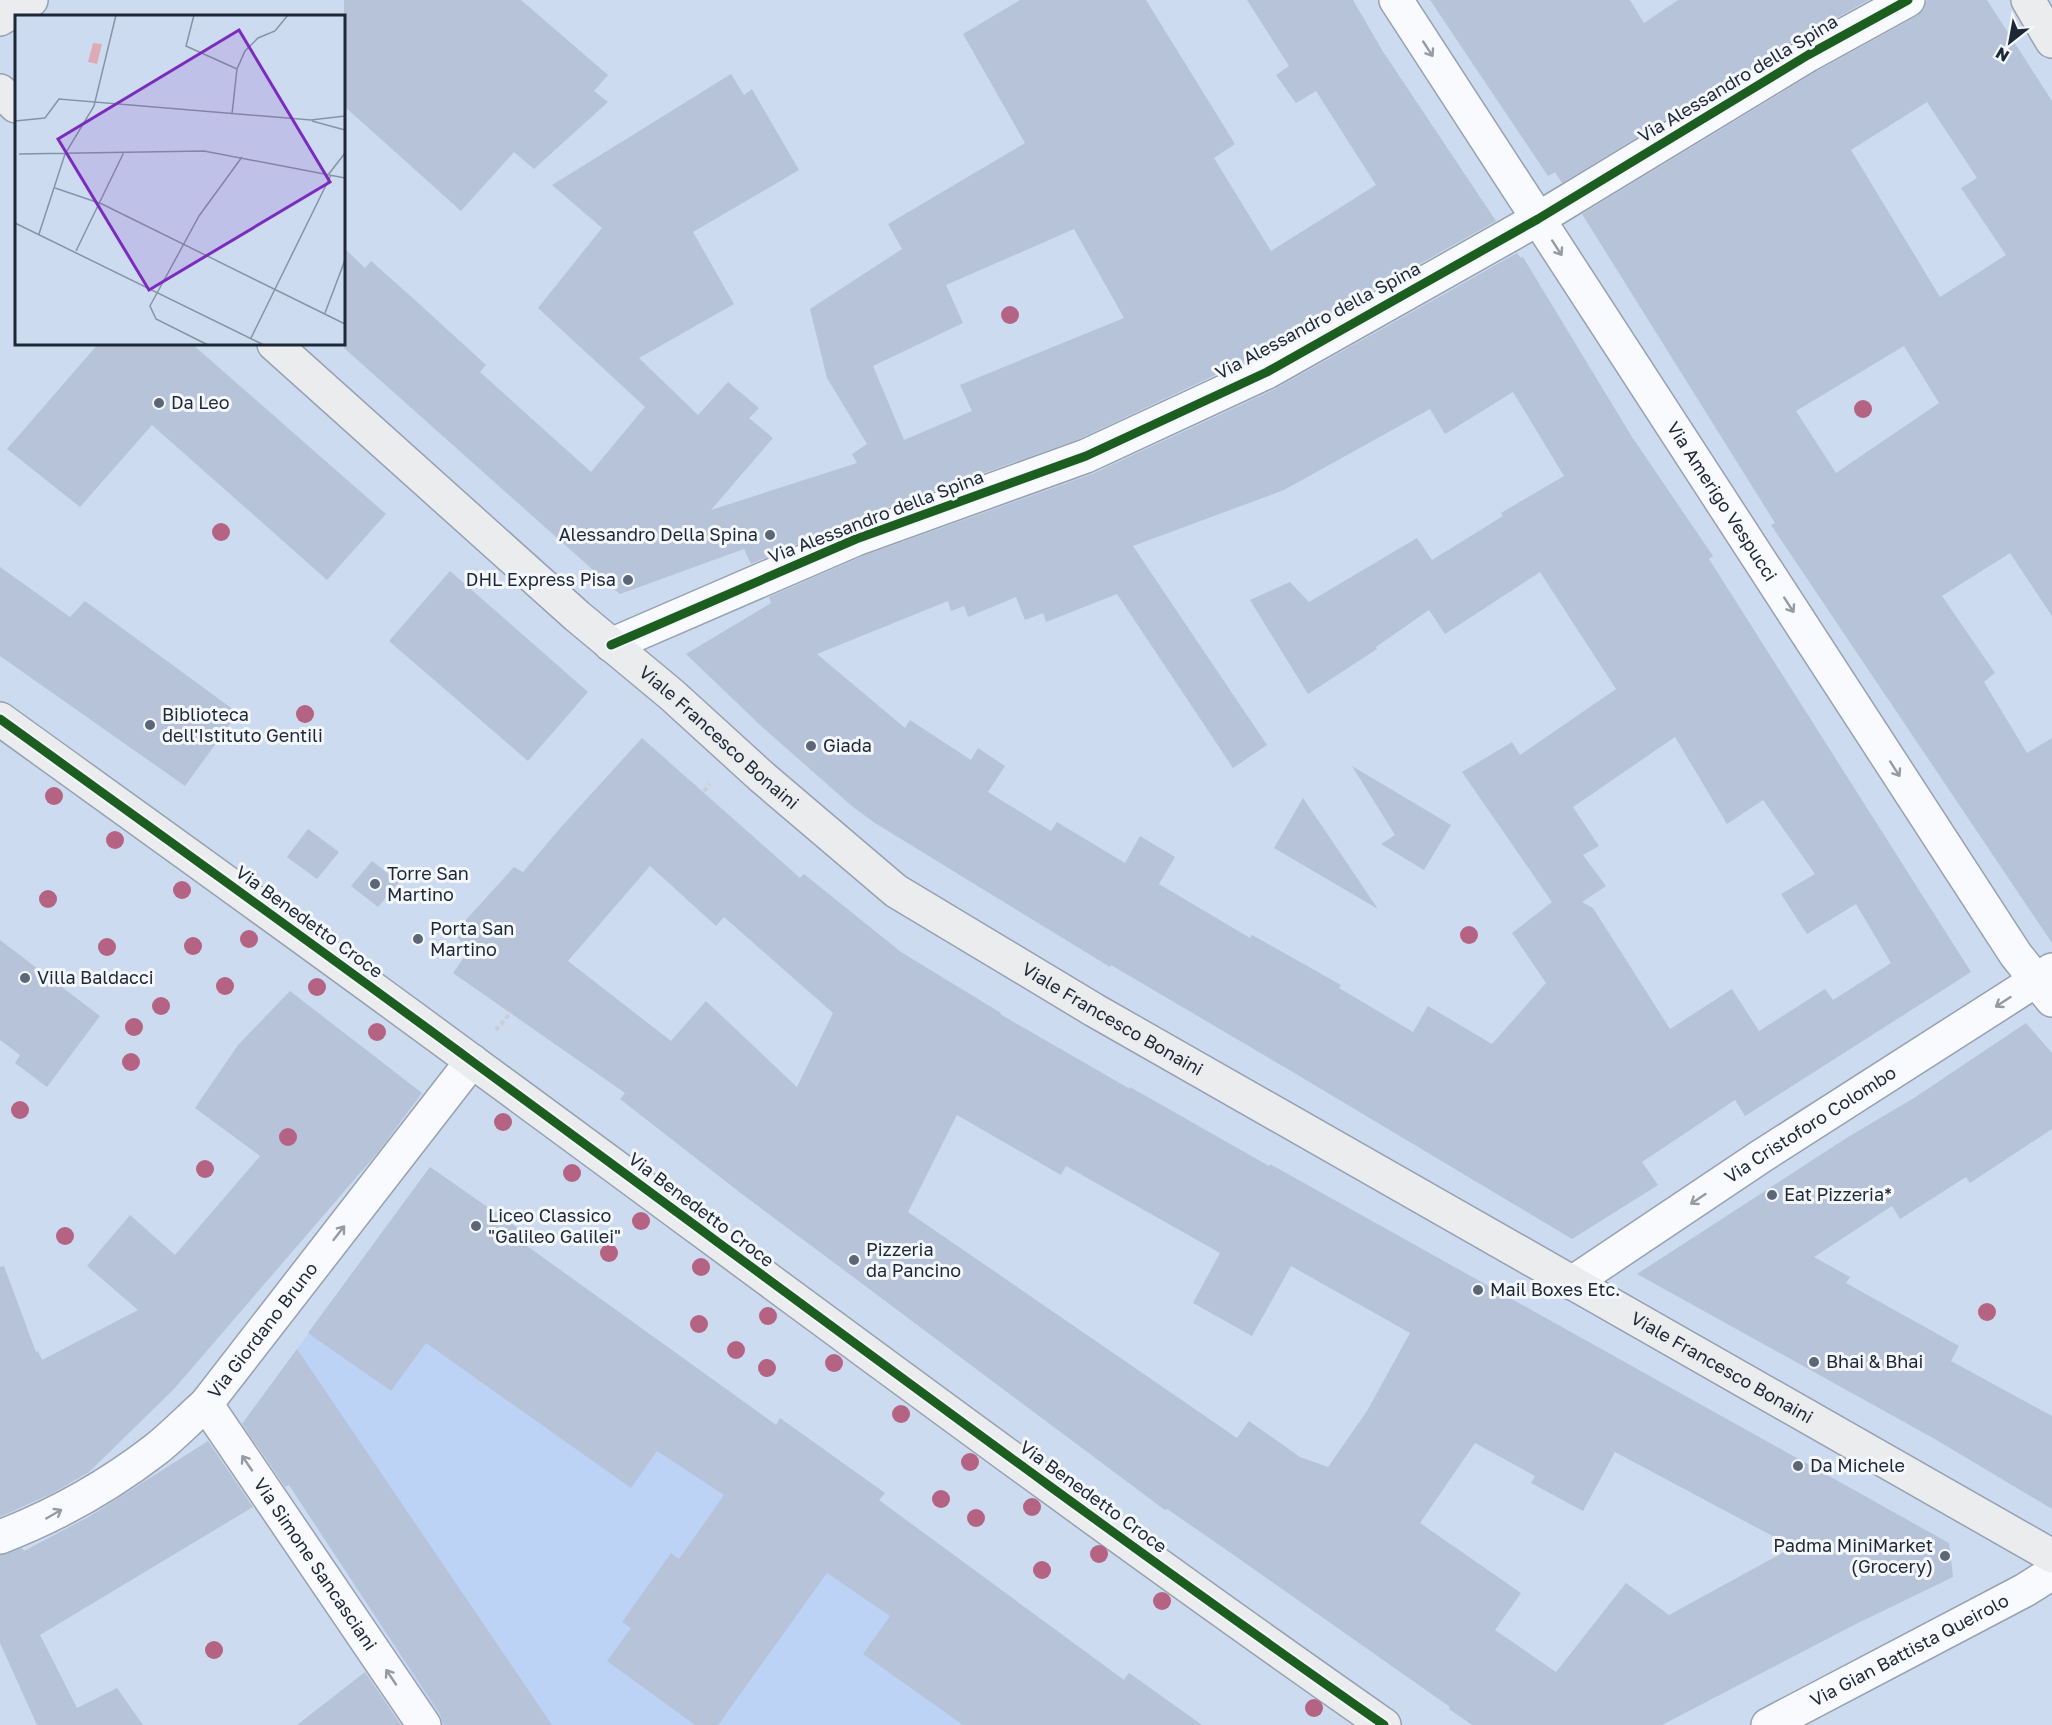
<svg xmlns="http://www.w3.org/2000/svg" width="2052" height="1725" font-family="'Golos Text',sans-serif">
<rect width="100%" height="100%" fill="#cddbf0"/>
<path fill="#bdd3f5" d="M 430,1167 L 532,1238 L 527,1246 L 776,1425 L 885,1493 L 879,1501 L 1123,1680 L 1129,1673 L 1202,1725 L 445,1725 L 246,1419 Z"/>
<g fill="#b6c3d8" fill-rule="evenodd">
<path d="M 344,0 L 521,0 L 608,75 L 594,91 L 608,102 L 534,169 L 514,152 L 461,211 L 344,106 Z"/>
<path d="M 1020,0 L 1146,0 L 1235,144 L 1214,158 L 1271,251 L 1376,185 L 1316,91 L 1296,103 L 1276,75 L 1289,66 L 1247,0 L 1353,0 L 1382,50 L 1496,221 L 1258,355 L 1079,439 L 850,521 L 751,564 L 744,549 L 620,594 L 344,348 L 344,248 L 365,268 L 371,261 L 415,300 L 486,365 L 480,372 L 591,472 L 645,407 L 538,308 L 602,228 L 552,185 L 731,74 L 744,95 L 752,89 L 799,170 L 693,232 L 734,304 L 639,358 L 698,415 L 728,382 L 759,408 L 749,418 L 773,438 L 711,510 L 857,463 L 852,454 L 867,444 L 827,378 L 810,309 L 902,249 L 888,224 L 1025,143 L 963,34 ZM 1074,229 L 1124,318 L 960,385 L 972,411 L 904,440 L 873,366 L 963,323 L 946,285 Z"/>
<path d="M 1430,0 L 1630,0 L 1644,23 L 1678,0 L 1869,0 L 1798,39 L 1562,183 L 1555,172 L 1548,176 Z"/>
<path d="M 1927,0 L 1987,0 L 2052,101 L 2052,616 L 2010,553 L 1942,596 L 1995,673 L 1984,682 L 2027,753 L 2052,738 L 2052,943 L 1771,525 L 1775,523 L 1582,214 L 1817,71 L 1917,16 L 1924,9 ZM 1927,102 L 1977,178 L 1961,188 L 2006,255 L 1940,297 L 1851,150 ZM 1904,346 L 1939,403 L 1836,473 L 1796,411 Z"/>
<path d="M 1517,253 L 1521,258 L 1523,257 L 1632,437 L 1713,556 L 1709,559 L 1971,972 L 1745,1116 L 1735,1100 L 1642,1162 L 1658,1185 L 1572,1239 L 1291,1071 L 1111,965 L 1110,967 L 875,823 L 853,807 L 760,725 L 686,654 L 771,603 L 769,597 L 863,556 L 1092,474 L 1275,389 ZM 1513,392 L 1564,476 L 1501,513 L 1503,516 L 1432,560 L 1417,538 L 1309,602 L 1290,582 L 1250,600 L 1308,694 L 1377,649 L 1376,647 L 1429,610 L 1445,634 L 1540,572 L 1616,689 L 1520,755 L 1512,742 L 1462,772 L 1552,902 L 1512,933 L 1546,983 L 1492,1044 L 1428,1006 L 1413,1032 L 1339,988 L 1341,985 L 1252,935 L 1250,938 L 1159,884 L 1175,857 L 1140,836 L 1125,863 L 1057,822 L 1051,831 L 988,792 L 1005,766 L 978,748 L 971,760 L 910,720 L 905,728 L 817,654 L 948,601 L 951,611 L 964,606 L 968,617 L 1016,597 L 1025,620 L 1043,613 L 1046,622 L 1117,594 L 1233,768 L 1267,745 L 1133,546 L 1284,490 L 1430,409 L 1445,434 ZM 1675,737 L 1727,824 L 1763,800 L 1815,874 L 1781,894 L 1807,934 L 1856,904 L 1891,963 L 1833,1000 L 1825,989 L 1759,1031 L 1732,989 L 1670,1029 L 1593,908 L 1582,902 L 1606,886 L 1583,855 L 1599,846 L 1573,807 Z"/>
<path d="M 98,344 L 192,344 L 386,514 L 327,580 L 152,425 L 80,507 L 7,449 Z"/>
<path d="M 0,567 L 70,617 L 85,601 L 238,713 L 185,786 L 0,656 Z"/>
<path d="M 450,571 L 588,692 L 528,761 L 389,641 Z"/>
<path d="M 642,738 L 800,878 L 804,874 L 901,952 L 1001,1013 L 1000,1014 L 1130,1089 L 1130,1087 L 1269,1166 L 1270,1164 L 1949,1543 L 1953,1577 L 1854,1625 L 1662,1725 L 1472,1725 L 1449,1709 L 1450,1707 L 1218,1544 L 1167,1509 L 1165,1510 L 738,1191 L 620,1099 L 625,1093 L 453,973 L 470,949 L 453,934 L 514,867 L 523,872 L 562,826 ZM 650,866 L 716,926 L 724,917 L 833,1013 L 797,1087 L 706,1001 L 671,1041 L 568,961 ZM 957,1115 L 1061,1175 L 1066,1166 L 1220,1253 L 1193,1303 L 1252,1336 L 1291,1266 L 1410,1333 L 1367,1411 L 1328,1467 L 1300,1457 L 1249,1421 L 1237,1438 L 908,1212 ZM 1475,1443 L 1535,1476 L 1531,1483 L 1583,1511 L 1615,1452 L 1793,1547 L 1669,1615 L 1626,1583 L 1556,1672 L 1495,1630 L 1521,1593 L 1420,1523 Z"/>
<path d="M 1352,766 L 1451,825 L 1424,870 L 1381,844 L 1395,835 Z"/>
<path d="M 1303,798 L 1378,909 L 1274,848 Z"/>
<path d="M 308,829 L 339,852 L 317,879 L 287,857 Z"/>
<path d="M 372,861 L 399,882 L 378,907 L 351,886 Z"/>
<path d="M 0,940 L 100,1016 L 47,1087 L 15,1063 L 20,1055 L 0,1040 Z"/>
<path d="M 290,991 L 422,1093 L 379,1151 L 174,1389 L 89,1472 L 53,1493 L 0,1517 L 0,1267 L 4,1266 L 36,1352 L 38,1351 L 42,1360 L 138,1310 L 87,1266 L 130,1215 L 175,1255 L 260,1156 L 195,1108 L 238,1045 Z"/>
<path d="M 2026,1023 L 2052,1053 L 2052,1129 L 1970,1183 L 1966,1177 L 1900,1219 L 1892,1206 L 1814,1257 L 1850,1277 L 1846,1283 L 1959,1346 L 1951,1361 L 2052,1416 L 2052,1509 L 1933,1438 L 1637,1274 L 1848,1137 L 1914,1098 Z"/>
<path d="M 430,1167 L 532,1238 L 527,1246 L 776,1425 L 780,1418 L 885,1493 L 879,1500 L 1124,1680 L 1129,1673 L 1202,1725 L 963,1725 L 863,1654 L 890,1616 L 827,1573 L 718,1725 L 695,1725 L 607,1661 L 631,1628 L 622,1622 L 671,1553 L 679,1559 L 724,1495 L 657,1451 L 631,1488 L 426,1343 L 391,1391 L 308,1333 Z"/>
<path d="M 297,1349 L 552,1725 L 443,1725 L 440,1714 L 289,1485 L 285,1487 L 242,1424 Z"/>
<path d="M 208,1441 L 253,1507 L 40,1635 L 77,1708 L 117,1688 L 143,1725 L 37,1725 L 0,1643 L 0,1555 L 22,1548 L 24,1551 L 90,1516 Z"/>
<path d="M 365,1672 L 401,1725 L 297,1725 Z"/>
</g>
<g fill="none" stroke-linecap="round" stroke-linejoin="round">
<g stroke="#96a1b1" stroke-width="36">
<g id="street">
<path id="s1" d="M 1396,0 L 2016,955 L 2052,1000"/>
<path d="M 611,645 L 856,539 L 1086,456 L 1267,372 L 1538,219 L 1808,55 L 1908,0"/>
<path id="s2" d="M 1572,1283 L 1760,1157 L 2052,970"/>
<path id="s3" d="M 206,1404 L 424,1725"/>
<path id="s4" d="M 0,1537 C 57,1515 107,1487 155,1450 C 173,1436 189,1419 206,1404 L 472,1061"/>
<path id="s5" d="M 1768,1725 L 2025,1590 L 2052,1573"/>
</g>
</g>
<g stroke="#96a1b1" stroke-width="36">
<g id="secondary">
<path d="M 2028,0 L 2052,41"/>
<path d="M 0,19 L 31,0"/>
<path d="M 0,91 L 16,106"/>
<path id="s6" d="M 274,344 L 577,616 L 672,695 L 762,777 L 896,891 L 1094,1010 L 2052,1556"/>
<path d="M 0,719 C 158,833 316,946 473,1062 C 776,1284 1076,1510 1384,1725"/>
</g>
</g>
<g stroke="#cacdd4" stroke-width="4" stroke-dasharray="4.5 3" stroke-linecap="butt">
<path d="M 704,791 L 710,784"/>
<path d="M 496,1030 L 511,1012"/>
</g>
<use href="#street" stroke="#f8fafd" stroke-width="33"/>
<use href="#secondary" stroke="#ebeced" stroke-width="33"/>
<g stroke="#f4f7fb" stroke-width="13">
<g id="cycleway">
<path d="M 611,645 L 856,539 L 1086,456 L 1267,372 L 1538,219 L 1808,55 L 1908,0"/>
<path d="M 0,719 C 158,833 316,946 473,1062 C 776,1284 1076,1510 1384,1725"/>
</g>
</g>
<use href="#cycleway" stroke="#1b5e20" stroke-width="9"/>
</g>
<g fill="#b56383">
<circle cx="1010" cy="315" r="9"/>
<circle cx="1863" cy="409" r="9"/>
<circle cx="221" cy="532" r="9"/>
<circle cx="305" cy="714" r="9"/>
<circle cx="54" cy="796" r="9"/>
<circle cx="115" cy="840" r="9"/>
<circle cx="182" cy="890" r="9"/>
<circle cx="48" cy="899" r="9"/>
<circle cx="1469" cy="935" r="9"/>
<circle cx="249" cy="939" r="9"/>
<circle cx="193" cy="946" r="9"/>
<circle cx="107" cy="947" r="9"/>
<circle cx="225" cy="986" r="9"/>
<circle cx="317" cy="987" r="9"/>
<circle cx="161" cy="1006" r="9"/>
<circle cx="134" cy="1027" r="9"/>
<circle cx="377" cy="1032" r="9"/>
<circle cx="131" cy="1062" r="9"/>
<circle cx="20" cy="1110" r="9"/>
<circle cx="503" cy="1122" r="9"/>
<circle cx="288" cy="1137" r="9"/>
<circle cx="205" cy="1169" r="9"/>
<circle cx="572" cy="1173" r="9"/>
<circle cx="641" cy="1221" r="9"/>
<circle cx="65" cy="1236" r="9"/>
<circle cx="609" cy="1253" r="9"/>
<circle cx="701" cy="1267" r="9"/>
<circle cx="1987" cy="1312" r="9"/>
<circle cx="768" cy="1316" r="9"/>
<circle cx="699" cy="1324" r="9"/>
<circle cx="736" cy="1350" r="9"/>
<circle cx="834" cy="1363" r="9"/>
<circle cx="767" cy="1368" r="9"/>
<circle cx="901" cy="1414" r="9"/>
<circle cx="970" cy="1462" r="9"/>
<circle cx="941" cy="1499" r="9"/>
<circle cx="1032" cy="1507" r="9"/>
<circle cx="976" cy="1518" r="9"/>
<circle cx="1099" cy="1554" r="9"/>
<circle cx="1042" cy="1570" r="9"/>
<circle cx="1162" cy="1601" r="9"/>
<circle cx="214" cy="1650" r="9"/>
<circle cx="1314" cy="1708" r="9"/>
</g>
<defs><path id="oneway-shaft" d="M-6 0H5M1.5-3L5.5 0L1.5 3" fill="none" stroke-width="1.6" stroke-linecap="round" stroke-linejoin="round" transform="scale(1.5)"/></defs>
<g stroke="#969ba3">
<use href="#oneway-shaft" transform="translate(1428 49) rotate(57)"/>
<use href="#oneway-shaft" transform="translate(1557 248) rotate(57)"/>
<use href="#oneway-shaft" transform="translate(1789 605) rotate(57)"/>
<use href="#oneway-shaft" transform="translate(1895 769) rotate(57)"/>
<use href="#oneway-shaft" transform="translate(2003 1002) rotate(147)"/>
<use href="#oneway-shaft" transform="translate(1698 1199) rotate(146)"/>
<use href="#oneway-shaft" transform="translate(339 1233) rotate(-52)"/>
<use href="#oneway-shaft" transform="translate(247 1463) rotate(-124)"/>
<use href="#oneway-shaft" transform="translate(54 1514) rotate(-30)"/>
<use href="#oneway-shaft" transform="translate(391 1677) rotate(-124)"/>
</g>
<g fill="#5b6677" stroke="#f4f7fb" stroke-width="2">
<circle cx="159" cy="403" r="6"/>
<circle cx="770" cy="535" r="6"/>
<circle cx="628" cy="580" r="6"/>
<circle cx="150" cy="725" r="6"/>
<circle cx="811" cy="746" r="6"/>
<circle cx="375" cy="884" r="6"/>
<circle cx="418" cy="939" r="6"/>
<circle cx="25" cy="978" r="6"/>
<circle cx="1772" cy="1195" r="6"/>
<circle cx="476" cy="1226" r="6"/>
<circle cx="854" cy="1260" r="6"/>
<circle cx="1478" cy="1290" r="6"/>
<circle cx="1814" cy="1362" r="6"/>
<circle cx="1798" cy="1466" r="6"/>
<circle cx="1945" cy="1556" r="6"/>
</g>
<g text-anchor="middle" stroke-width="6" stroke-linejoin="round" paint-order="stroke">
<g font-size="18" fill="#1e2736" stroke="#f4f7fb">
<text transform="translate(1738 79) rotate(-31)" y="6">Via Alessandro della Spina</text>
<text transform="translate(1318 321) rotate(-28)" y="6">Via Alessandro della Spina</text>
<text dy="6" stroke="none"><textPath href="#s1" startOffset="598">Via Amerigo Vespucci</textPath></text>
<text transform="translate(876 517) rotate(-21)" y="6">Via Alessandro della Spina</text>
<text dy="6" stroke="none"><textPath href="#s6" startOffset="594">Viale Francesco Bonaini</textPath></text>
<text transform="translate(309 922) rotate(36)" y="6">Via Benedetto Croce</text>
<text dy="6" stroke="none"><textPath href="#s6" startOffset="1080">Viale Francesco Bonaini</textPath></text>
<text dy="6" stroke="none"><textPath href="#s2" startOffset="286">Via Cristoforo Colombo</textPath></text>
<text transform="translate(701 1210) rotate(37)" y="6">Via Benedetto Croce</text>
<text dy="6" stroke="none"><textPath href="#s4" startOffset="340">Via Giordano Bruno</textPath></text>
<text dy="6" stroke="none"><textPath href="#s6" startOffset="1782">Viale Francesco Bonaini</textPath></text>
<text transform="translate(1093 1497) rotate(36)" y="6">Via Benedetto Croce</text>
<text dy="6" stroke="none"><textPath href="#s3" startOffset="194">Via Simone Sancasciani</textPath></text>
<text dy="6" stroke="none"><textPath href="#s5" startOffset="160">Via Gian Battista Queirolo</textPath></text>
</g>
<g font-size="18" fill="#1e2736" stroke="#f4f7fb" text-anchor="start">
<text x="171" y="409">Da Leo</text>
<text x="758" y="541" text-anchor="end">Alessandro Della Spina</text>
<text x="616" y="586" text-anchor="end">DHL Express Pisa</text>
<text x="162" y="721">Biblioteca<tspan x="162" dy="21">dell'Istituto Gentili</tspan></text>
<text x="823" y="752">Giada</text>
<text x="387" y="880">Torre San<tspan x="387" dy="21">Martino</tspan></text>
<text x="430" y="935">Porta San<tspan x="430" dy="21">Martino</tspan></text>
<text x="37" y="984">Villa Baldacci</text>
<text x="1784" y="1201">Eat Pizzeria*</text>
<text x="488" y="1222">Liceo Classico<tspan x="488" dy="21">"Galileo Galilei"</tspan></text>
<text x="866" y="1256">Pizzeria<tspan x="866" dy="21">da Pancino</tspan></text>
<text x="1490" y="1296">Mail Boxes Etc.</text>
<text x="1826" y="1368">Bhai &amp; Bhai</text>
<text x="1810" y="1472">Da Michele</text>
<text x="1933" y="1552" text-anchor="end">Padma MiniMarket<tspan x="1933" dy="21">(Grocery)</tspan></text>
</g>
</g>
<g transform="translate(15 15)">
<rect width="330" height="330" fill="#cddbf0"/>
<path d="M 78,28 L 87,29 L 82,49 L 73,47 Z" fill="#ddabb6"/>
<path fill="none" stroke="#8793a6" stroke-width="1.5" d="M 179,0 L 171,31 L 222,54M 217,99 L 222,54 L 230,36 L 243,23 L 260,16 L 273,0M 0,106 L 30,103 L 44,84 L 296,105 L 330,101M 297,106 L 330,115M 4,139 L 189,136 L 330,163M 313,160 L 330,138M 40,173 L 87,189 L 330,309M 0,208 L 249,330M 24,219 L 50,139 L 79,91 L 101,0M 61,236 L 109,137M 310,298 L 330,245M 236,323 L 316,160M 193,330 L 141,304 L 135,291 L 184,201 L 227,142"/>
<path fill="#7b2cbf" fill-opacity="0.15" stroke="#7b2cbf" stroke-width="3" d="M 224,15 L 315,167 L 134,275 L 43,124 Z"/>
<rect width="330" height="330" fill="none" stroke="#1e2736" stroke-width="3"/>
</g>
<g transform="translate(2010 42) rotate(211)" stroke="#f4f7fb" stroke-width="4.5" paint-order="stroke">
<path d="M0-4.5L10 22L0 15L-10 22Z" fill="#1e2736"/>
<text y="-9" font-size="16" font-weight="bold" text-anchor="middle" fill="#1e2736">N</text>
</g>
</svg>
